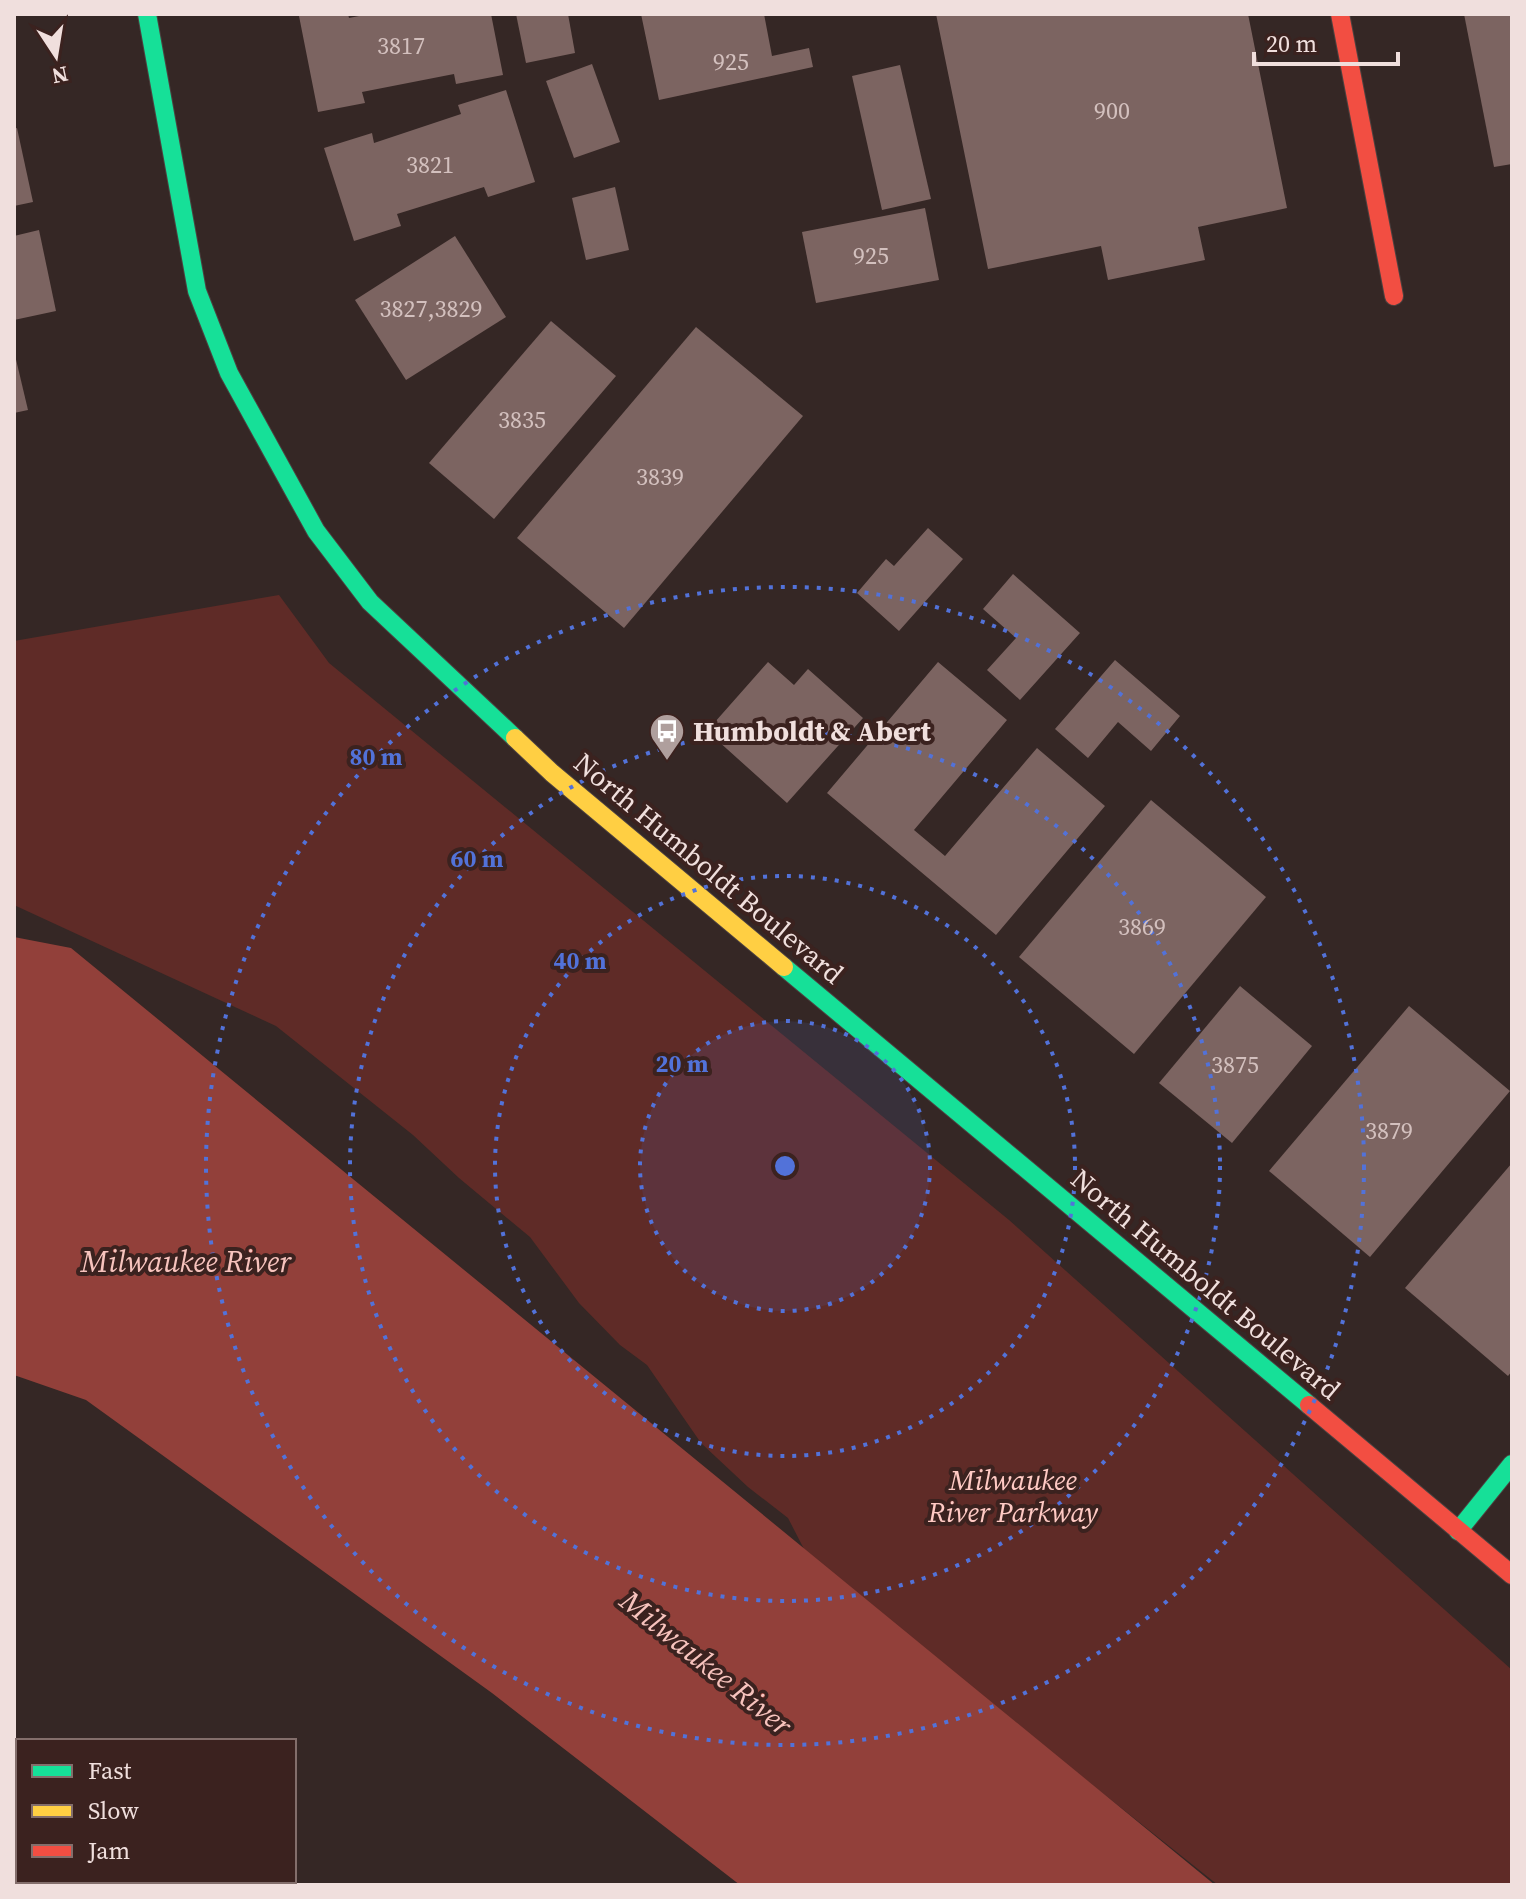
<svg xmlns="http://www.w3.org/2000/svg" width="1526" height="1899" font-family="'Source Serif 4',serif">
<rect width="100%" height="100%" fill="#352725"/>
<path fill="#5f2b27" d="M 279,595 L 329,663 L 1009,1220 L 1512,1670 L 1512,1885 L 1218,1885 L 1071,1768 L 837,1613 L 788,1518 L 748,1487 L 701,1443 L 647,1365 L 620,1345 L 579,1303 L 530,1237 L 459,1178 L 413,1135 L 276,1026 L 14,905 L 14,641 Z"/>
<path fill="#92403a" d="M 14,937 L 71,948 L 1215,1885 L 740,1885 L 492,1693 L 86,1400 L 14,1375 Z"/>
<g fill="#7c6461">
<path d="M 311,14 L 348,14 L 349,18 L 369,14 L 491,14 L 503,75 L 456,84 L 454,74 L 362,92 L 365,103 L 318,112 L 299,16 Z"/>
<path d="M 516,14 L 568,14 L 575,53 L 526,63 Z"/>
<path d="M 641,14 L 764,14 L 772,56 L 809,48 L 813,67 L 659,100 Z"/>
<path d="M 936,14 L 1248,14 L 1287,208 L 1198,227 L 1205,260 L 1108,280 L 1101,246 L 988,269 Z"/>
<path d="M 1464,14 L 1512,14 L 1512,164 L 1494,167 Z"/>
<path d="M 592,64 L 620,142 L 574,158 L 546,81 Z"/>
<path d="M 900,65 L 931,199 L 882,210 L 852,76 Z"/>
<path d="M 506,90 L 535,182 L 488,197 L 484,187 L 397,214 L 401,226 L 354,241 L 324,148 L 372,133 L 374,143 L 461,114 L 458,105 Z"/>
<path d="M 17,128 L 33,202 L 14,206 L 14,129 Z"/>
<path d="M 615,187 L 629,250 L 586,260 L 572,198 Z"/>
<path d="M 925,208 L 939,280 L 816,303 L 802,232 Z"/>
<path d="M 39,230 L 56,311 L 14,320 L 14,236 Z"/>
<path d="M 455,236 L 506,317 L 406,380 L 355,300 Z"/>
<path d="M 551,321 L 616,376 L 494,519 L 429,463 Z"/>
<path d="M 696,327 L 803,416 L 624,628 L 517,538 Z"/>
<path d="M 14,351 L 28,410 L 14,413 Z"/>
<path d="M 928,528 L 963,559 L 899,631 L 857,593 L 886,559 L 894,566 Z"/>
<path d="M 1013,574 L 1080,633 L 1020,700 L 987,670 L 1016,638 L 983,609 Z"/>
<path d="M 1115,660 L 1180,716 L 1151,751 L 1118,722 L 1088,758 L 1055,729 Z"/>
<path d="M 768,662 L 794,685 L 808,669 L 863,718 L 787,803 L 707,731 Z"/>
<path d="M 938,662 L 1007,720 L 914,830 L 945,856 L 1037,748 L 1105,806 L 996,935 L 827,793 Z"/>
<path d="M 1151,800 L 1266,897 L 1134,1054 L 1019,957 Z"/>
<path d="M 1240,986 L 1312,1046 L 1232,1143 L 1159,1083 Z"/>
<path d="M 1409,1006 L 1510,1091 L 1370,1257 L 1269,1171 Z"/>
<path d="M 1512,1163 L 1512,1371 L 1508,1376 L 1405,1288 Z"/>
</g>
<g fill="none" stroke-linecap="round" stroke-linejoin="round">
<g stroke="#4d4240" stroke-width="20">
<g id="fast">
<path d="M 147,14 L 197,291 L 229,373 L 316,531 L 370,602 L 515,738"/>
<path d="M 784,967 L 1309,1405"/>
<path d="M 1458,1531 L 1512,1464"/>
</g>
</g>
<g stroke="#4d4240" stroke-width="20">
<path id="slow" d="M 515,738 L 552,773 L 784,967"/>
</g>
<g stroke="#4d4240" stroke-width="20">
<g id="jam">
<path d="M 1340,14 L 1394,296"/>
<path d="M 1309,1405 L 1512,1575"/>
</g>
</g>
<use href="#fast" stroke="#16e098" stroke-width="18"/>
<use href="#slow" stroke="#ffcf43" stroke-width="18"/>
<use href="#jam" stroke="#f24e42" stroke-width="18"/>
</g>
<circle cx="785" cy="1166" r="145" fill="#5272d9" fill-opacity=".12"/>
<g fill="none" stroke="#5272d9" stroke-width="4" stroke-dasharray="4 8">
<circle cx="785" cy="1166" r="145"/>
<circle cx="785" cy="1166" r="290"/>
<circle cx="785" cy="1166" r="435"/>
<circle cx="785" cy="1166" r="579"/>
</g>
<defs>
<g id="bus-pin" transform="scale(1.8)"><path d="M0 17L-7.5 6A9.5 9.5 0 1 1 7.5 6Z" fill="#af9f9d" stroke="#3b221f"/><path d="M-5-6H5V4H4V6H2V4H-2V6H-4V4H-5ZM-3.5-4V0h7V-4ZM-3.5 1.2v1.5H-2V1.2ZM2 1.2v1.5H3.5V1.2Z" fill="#fff"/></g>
</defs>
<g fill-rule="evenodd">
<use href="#bus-pin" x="667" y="731"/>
</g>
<g text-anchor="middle" stroke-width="8" stroke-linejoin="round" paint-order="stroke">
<g font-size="24" fill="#d3c0be">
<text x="401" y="54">3817</text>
<text x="731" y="70">925</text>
<text x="1112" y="119">900</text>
<text x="430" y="173">3821</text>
<text x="871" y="264">925</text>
<text x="431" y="317">3827,3829</text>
<text x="522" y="428">3835</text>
<text x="660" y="485">3839</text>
<text x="1142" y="935">3869</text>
<text x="1235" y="1073">3875</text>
<text x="1389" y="1139">3879</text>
</g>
<g font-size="28" font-weight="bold" fill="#f0dfdd" stroke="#3b221f" text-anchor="start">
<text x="693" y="741">Humboldt &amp; Abert</text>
</g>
<g font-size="28" fill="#f0dfdd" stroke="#3b221f">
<text transform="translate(709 868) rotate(40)" y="10">North Humboldt Boulevard</text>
<text transform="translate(1206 1284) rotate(40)" y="10">North Humboldt Boulevard</text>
</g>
<g font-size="28" font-style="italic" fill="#ffcac4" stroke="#3b221f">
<text x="1013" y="1490">Milwaukee<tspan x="1013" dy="32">River Parkway</tspan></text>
</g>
<g font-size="30" font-style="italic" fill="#f7c3bd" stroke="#3b221f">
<text x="186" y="1272">Milwaukee River</text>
<text transform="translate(706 1663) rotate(39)" y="10">Milwaukee River</text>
</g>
</g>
<circle cx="785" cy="1166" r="12" fill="#5272d9" stroke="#3b221f" stroke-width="4"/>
<g font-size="24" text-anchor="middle" font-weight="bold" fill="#5272d9" stroke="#3b221f" stroke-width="8" stroke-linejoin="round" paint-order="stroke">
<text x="376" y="765">80 m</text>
<text x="477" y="867">60 m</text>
<text x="580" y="969">40 m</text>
<text x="682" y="1072">20 m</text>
</g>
<rect width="1526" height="1899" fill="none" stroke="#f0dfdd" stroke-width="32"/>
<rect x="16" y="1739" width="280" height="144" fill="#3b221f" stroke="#836e6b" stroke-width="2"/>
<rect x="32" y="1765" width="40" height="12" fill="#16e098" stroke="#836e6b" stroke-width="2"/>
<text x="88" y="1779" font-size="24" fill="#f0dfdd">Fast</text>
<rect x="32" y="1805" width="40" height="12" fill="#ffcf43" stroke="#836e6b" stroke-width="2"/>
<text x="88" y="1819" font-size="24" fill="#f0dfdd">Slow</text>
<rect x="32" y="1845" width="40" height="12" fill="#f24e42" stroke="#836e6b" stroke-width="2"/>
<text x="88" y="1859" font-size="24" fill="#f0dfdd">Jam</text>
<g transform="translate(56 56) rotate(168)" stroke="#3b221f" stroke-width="6" paint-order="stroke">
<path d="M0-6L14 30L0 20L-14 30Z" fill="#f0dfdd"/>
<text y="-12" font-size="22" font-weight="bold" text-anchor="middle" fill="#f0dfdd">N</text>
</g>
<path d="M1254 52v12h144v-12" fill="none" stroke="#f0dfdd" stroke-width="4"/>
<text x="1266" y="52" font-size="24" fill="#f0dfdd" stroke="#3b221f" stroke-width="6" paint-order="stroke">20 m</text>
</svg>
